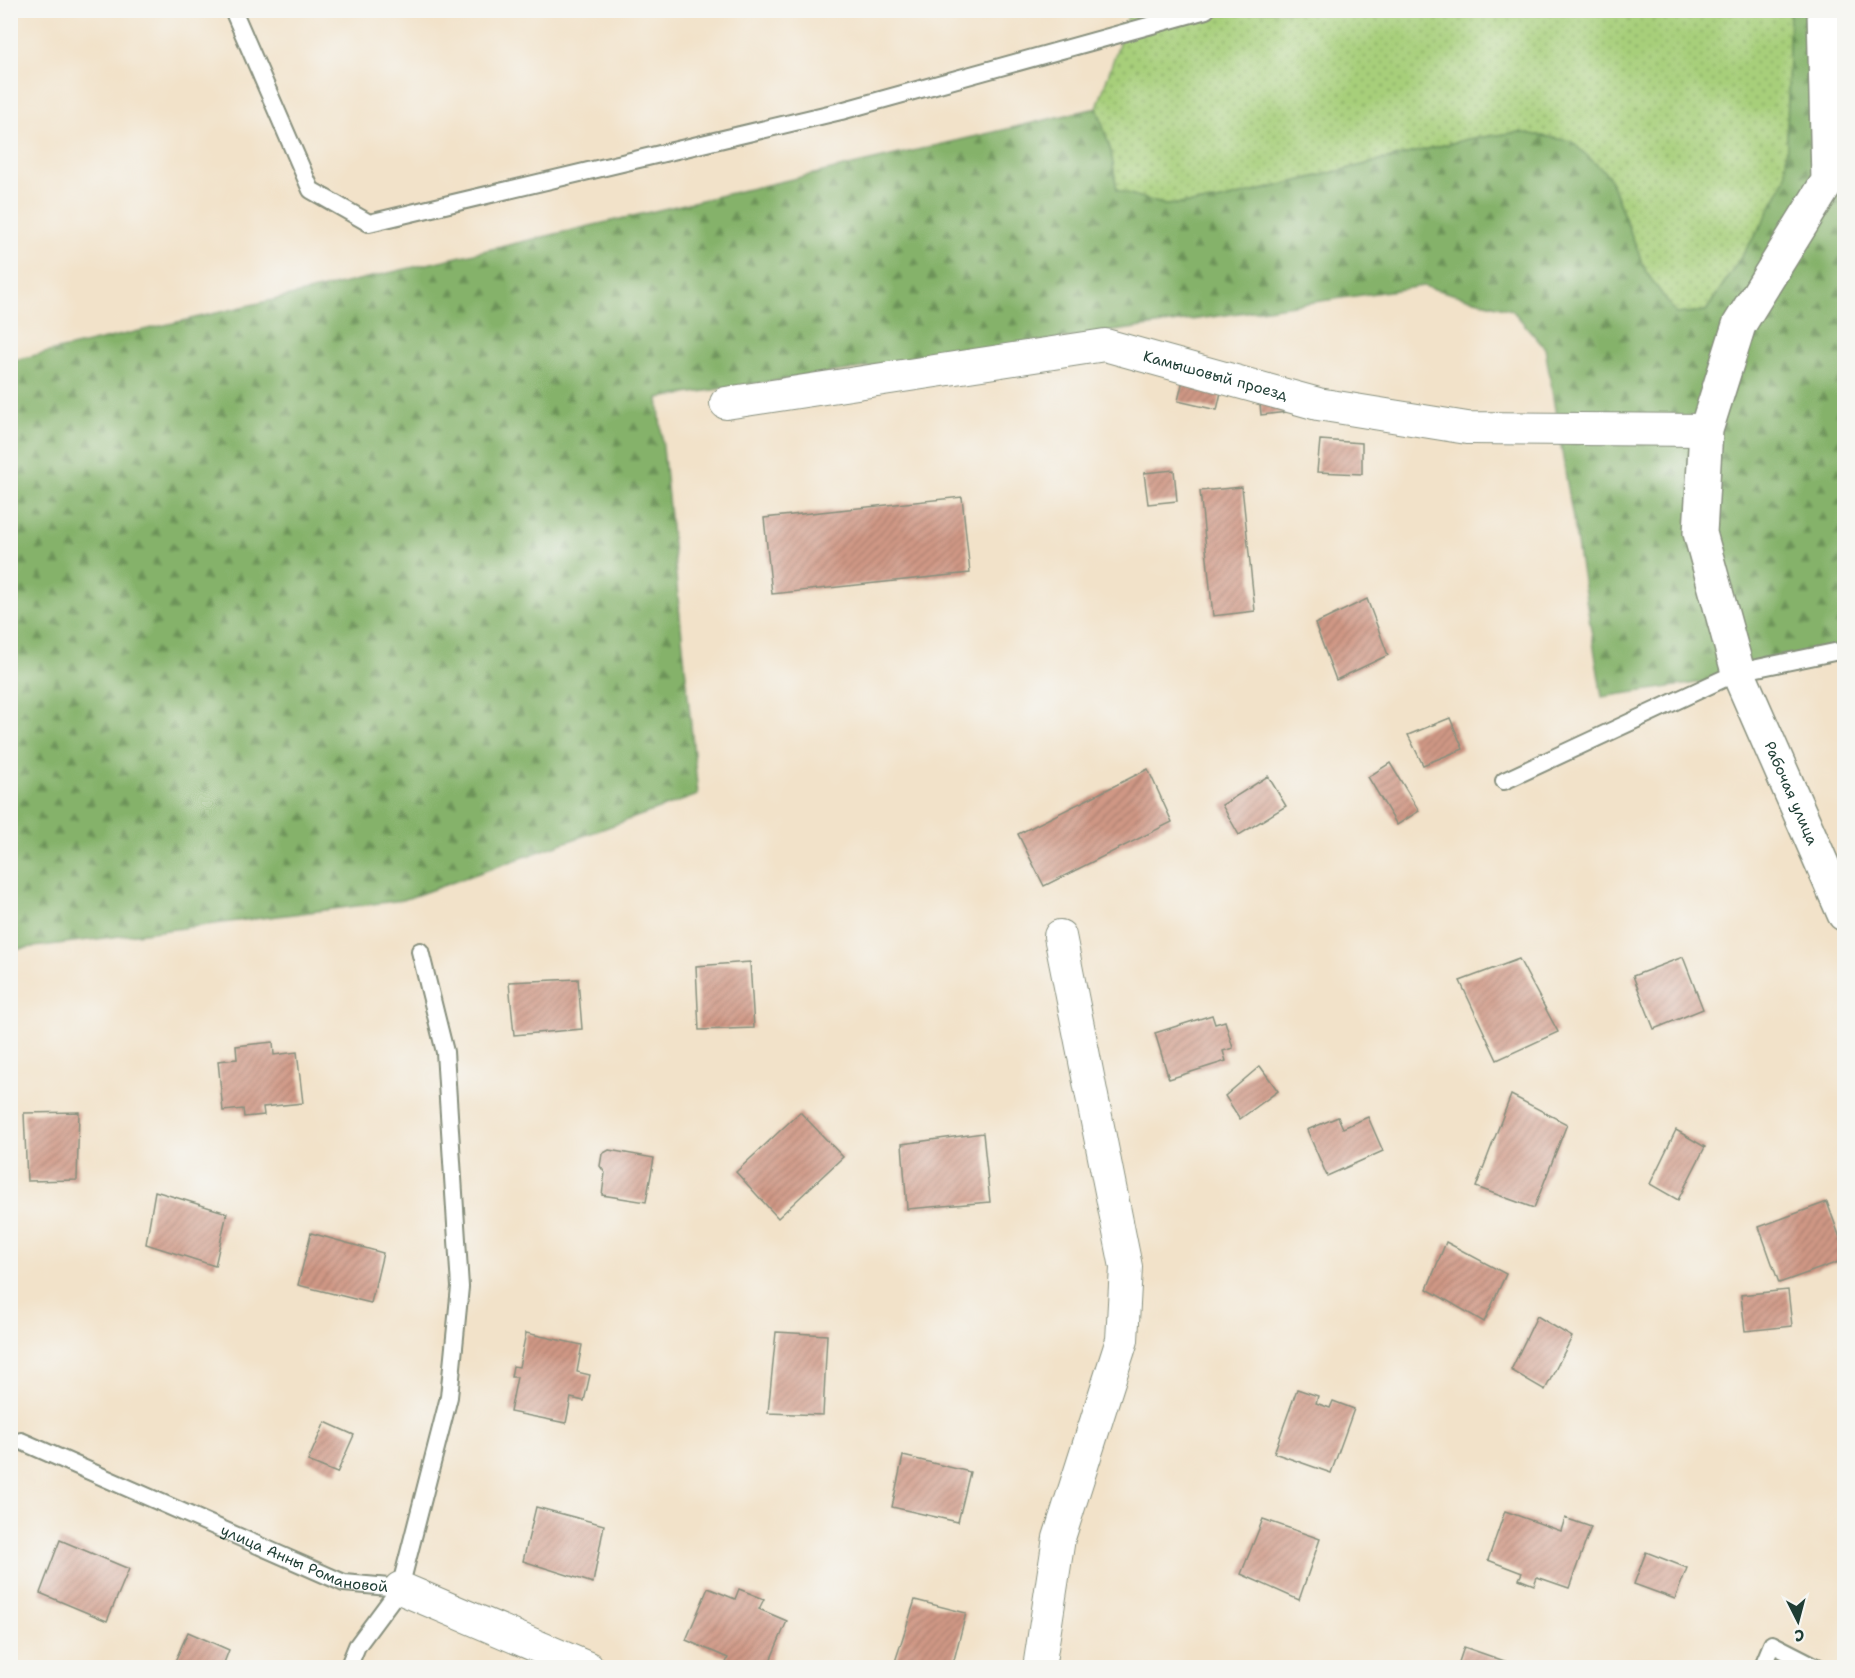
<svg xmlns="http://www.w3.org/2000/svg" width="1855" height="1678" font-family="'Shantell Sans',sans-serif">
<defs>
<pattern id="grass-dots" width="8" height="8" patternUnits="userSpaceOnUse" patternTransform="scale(1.5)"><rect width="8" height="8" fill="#a7cf7a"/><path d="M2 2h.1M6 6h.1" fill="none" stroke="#87a965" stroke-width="1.8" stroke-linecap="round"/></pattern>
<pattern id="forest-firs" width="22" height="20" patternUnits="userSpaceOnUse" patternTransform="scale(1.5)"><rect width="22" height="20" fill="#85b26a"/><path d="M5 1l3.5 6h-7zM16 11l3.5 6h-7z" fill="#6c9258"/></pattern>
<pattern id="building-hatch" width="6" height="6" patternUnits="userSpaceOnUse" patternTransform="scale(1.5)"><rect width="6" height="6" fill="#d09885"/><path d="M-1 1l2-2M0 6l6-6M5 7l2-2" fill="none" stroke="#a87d6e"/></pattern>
</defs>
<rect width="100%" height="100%" fill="#f6f6f2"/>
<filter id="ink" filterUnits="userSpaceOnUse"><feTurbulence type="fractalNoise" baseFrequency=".0167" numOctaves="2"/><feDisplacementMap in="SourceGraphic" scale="12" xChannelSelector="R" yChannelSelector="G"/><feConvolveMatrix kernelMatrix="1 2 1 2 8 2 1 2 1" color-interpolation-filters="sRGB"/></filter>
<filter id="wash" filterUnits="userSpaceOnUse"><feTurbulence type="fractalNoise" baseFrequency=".008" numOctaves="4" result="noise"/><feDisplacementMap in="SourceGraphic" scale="24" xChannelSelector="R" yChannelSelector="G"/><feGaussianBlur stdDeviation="1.35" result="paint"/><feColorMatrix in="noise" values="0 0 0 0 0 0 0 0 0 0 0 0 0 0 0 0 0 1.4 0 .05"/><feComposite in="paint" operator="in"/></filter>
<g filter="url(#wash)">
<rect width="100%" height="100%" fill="#f2e2c9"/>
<path fill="url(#grass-dots)" stroke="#638657" stroke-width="1.5" d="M 1130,11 L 1790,11 L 1786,177 L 1762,225 L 1706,311 L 1676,314 L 1646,272 L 1608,175 L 1520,132 L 1468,139 L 1217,201 L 1165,205 L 1117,190 L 1111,152 L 1097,108 Z"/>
<path fill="url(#forest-firs)" stroke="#52784f" stroke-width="1.5" d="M 1790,11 L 1844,11 L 1844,655 L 1758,674 L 1602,697 L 1545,348 L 1512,310 L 1423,286 L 658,398 L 698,795 L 403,900 L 11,950 L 10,361 L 1097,108 L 1111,152 L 1117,190 L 1165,205 L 1217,201 L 1468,139 L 1520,132 L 1571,141 L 1608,175 L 1646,272 L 1676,314 L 1706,311 L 1762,225 L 1786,177 Z"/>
<g id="blocks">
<g fill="url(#building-hatch)">
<path d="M 1183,380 L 1222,388 L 1217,410 L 1178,401 Z"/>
<path d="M 1286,401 L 1287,412 L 1261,415 L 1260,403 Z"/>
<path d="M 1320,440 L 1362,443 L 1362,474 L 1317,472 Z"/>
<path d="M 1174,470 L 1177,501 L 1148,504 L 1144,473 Z"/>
<path d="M 1242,487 L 1255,611 L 1213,616 L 1200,491 Z"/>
<path d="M 962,497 L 970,573 L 772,594 L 764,518 Z"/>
<path d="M 1367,599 L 1388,655 L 1336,680 L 1315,624 Z"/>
<path d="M 1450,718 L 1463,749 L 1423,765 L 1408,735 Z"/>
<path d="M 1390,763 L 1419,811 L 1397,825 L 1368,777 Z"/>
<path d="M 1148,769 L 1172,822 L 1044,886 L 1018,834 Z"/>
<path d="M 1268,776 L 1286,806 L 1239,835 L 1222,805 Z"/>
<path d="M 1683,957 L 1703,1009 L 1654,1029 L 1633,976 Z"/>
<path d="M 1519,959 L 1558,1032 L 1497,1060 L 1460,981 Z"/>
<path d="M 750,962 L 754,1028 L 699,1030 L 696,966 Z"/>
<path d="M 578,979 L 582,1029 L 514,1035 L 509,982 Z"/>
<path d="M 1212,1015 L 1215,1024 L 1225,1021 L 1233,1048 L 1223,1051 L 1226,1061 L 1169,1079 L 1155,1033 Z"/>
<path d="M 273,1042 L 274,1055 L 297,1052 L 303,1103 L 263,1107 L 264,1115 L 244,1117 L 243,1109 L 223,1111 L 218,1061 L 237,1059 L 236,1046 Z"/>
<path d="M 1260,1066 L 1278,1091 L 1240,1119 L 1225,1096 Z"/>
<path d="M 1511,1095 L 1567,1124 L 1534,1208 L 1476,1187 Z"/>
<path d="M 79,1112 L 77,1180 L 27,1181 L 24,1113 Z"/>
<path d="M 800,1112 L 843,1157 L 778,1218 L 736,1172 Z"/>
<path d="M 1338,1117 L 1343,1128 L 1368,1117 L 1383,1151 L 1327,1176 L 1307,1130 Z"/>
<path d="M 1676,1130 L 1705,1147 L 1678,1200 L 1650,1184 Z"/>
<path d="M 983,1133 L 990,1202 L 907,1209 L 902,1144 Z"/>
<path d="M 609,1150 L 654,1158 L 646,1202 L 602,1195 L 605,1173 L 600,1166 L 602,1154 Z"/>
<path d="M 155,1191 L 227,1213 L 215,1266 L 146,1244 Z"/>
<path d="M 1827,1202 L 1844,1249 L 1844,1260 L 1779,1283 L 1759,1227 Z"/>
<path d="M 311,1233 L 383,1253 L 371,1303 L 298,1285 Z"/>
<path d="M 1446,1242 L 1506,1274 L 1484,1322 L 1427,1289 Z"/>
<path d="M 1788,1290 L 1792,1326 L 1745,1331 L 1741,1295 Z"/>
<path d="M 1537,1316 L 1572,1337 L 1545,1390 L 1511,1370 Z"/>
<path d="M 776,1332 L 827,1335 L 823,1415 L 768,1413 Z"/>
<path d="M 526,1333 L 582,1345 L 577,1372 L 590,1375 L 584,1401 L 571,1398 L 566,1423 L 510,1412 L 517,1377 L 511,1377 L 513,1366 L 519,1367 Z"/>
<path d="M 1297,1389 L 1318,1396 L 1316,1403 L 1330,1408 L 1333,1401 L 1354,1409 L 1331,1473 L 1274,1453 Z"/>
<path d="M 325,1422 L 354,1435 L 337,1473 L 308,1461 Z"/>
<path d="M 903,1456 L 970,1472 L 958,1522 L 892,1507 Z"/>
<path d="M 536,1507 L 604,1525 L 593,1583 L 523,1561 Z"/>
<path d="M 1505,1511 L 1561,1531 L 1565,1518 L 1591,1527 L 1569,1588 L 1537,1577 L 1534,1585 L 1519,1579 L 1522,1573 L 1488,1560 Z"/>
<path d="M 1263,1519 L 1320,1539 L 1299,1600 L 1241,1574 Z"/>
<path d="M 60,1540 L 129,1569 L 107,1621 L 40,1593 Z"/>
<path d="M 1646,1552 L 1687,1568 L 1675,1599 L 1634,1584 Z"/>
<path d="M 708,1588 L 735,1599 L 739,1589 L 764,1599 L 759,1609 L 787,1621 L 767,1668 L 724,1668 L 728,1658 L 686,1640 Z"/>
<path d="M 915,1600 L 966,1613 L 952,1668 L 893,1668 Z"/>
<path d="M 188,1632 L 229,1650 L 222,1668 L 172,1668 Z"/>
<path d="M 1464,1647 L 1513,1664 L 1511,1668 L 1457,1668 Z"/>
<path d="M 1772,1657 L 1792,1668 L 1768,1668 Z"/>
</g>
</g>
</g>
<g filter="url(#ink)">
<use href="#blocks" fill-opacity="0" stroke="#88907e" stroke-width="1.5"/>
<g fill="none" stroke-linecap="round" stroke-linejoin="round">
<g stroke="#88907e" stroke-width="20">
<g id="lane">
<path d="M 233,10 L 311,190 L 369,223 L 841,111 L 1206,10"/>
<path d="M 1504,781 L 1738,672 L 1844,650"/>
<path id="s1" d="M 21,1441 L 344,1583 L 400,1588"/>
<path d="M 348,1668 L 357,1646 L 400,1588 L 449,1397 L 460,1287 L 445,1052 L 420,951"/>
<path d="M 1762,1668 L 1772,1644 L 1819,1668"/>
</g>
</g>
<g stroke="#88907e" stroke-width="34">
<g id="street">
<path id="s2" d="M 726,403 L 1105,345 L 1318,404 L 1467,428 L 1706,430"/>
<path d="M 400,1588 L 588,1668"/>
<path d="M 1039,1668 L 1059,1538 L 1122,1340 L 1126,1267 L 1060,936"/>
</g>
</g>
<g stroke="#88907e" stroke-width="36">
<g id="secondary">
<path id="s3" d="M 1824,10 L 1828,181 L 1739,325 L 1706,430 L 1700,533 L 1738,672 L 1844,914"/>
</g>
</g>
<use href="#lane" stroke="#fff" stroke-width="16"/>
<use href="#street" stroke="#fff" stroke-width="32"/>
<use href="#secondary" stroke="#fff" stroke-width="33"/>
</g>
</g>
<g text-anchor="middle" stroke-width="4.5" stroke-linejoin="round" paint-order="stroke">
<g font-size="15" fill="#1f3d34" stroke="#f6f6f2">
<text dy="5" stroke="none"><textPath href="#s2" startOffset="498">Камышовый проезд</textPath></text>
<text dy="5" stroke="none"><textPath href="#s3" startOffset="830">Рабочая улица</textPath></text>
<text dy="5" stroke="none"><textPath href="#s1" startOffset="308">улица Анны Романовой</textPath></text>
</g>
</g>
<rect width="1855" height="1678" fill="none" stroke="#f6f6f2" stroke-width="36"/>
<g transform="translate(1798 1621) rotate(174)" stroke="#f6f6f2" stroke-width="4.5" paint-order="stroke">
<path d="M0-4.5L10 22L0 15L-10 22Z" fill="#1f3d34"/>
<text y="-9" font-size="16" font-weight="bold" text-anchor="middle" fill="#1f3d34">С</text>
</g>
</svg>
